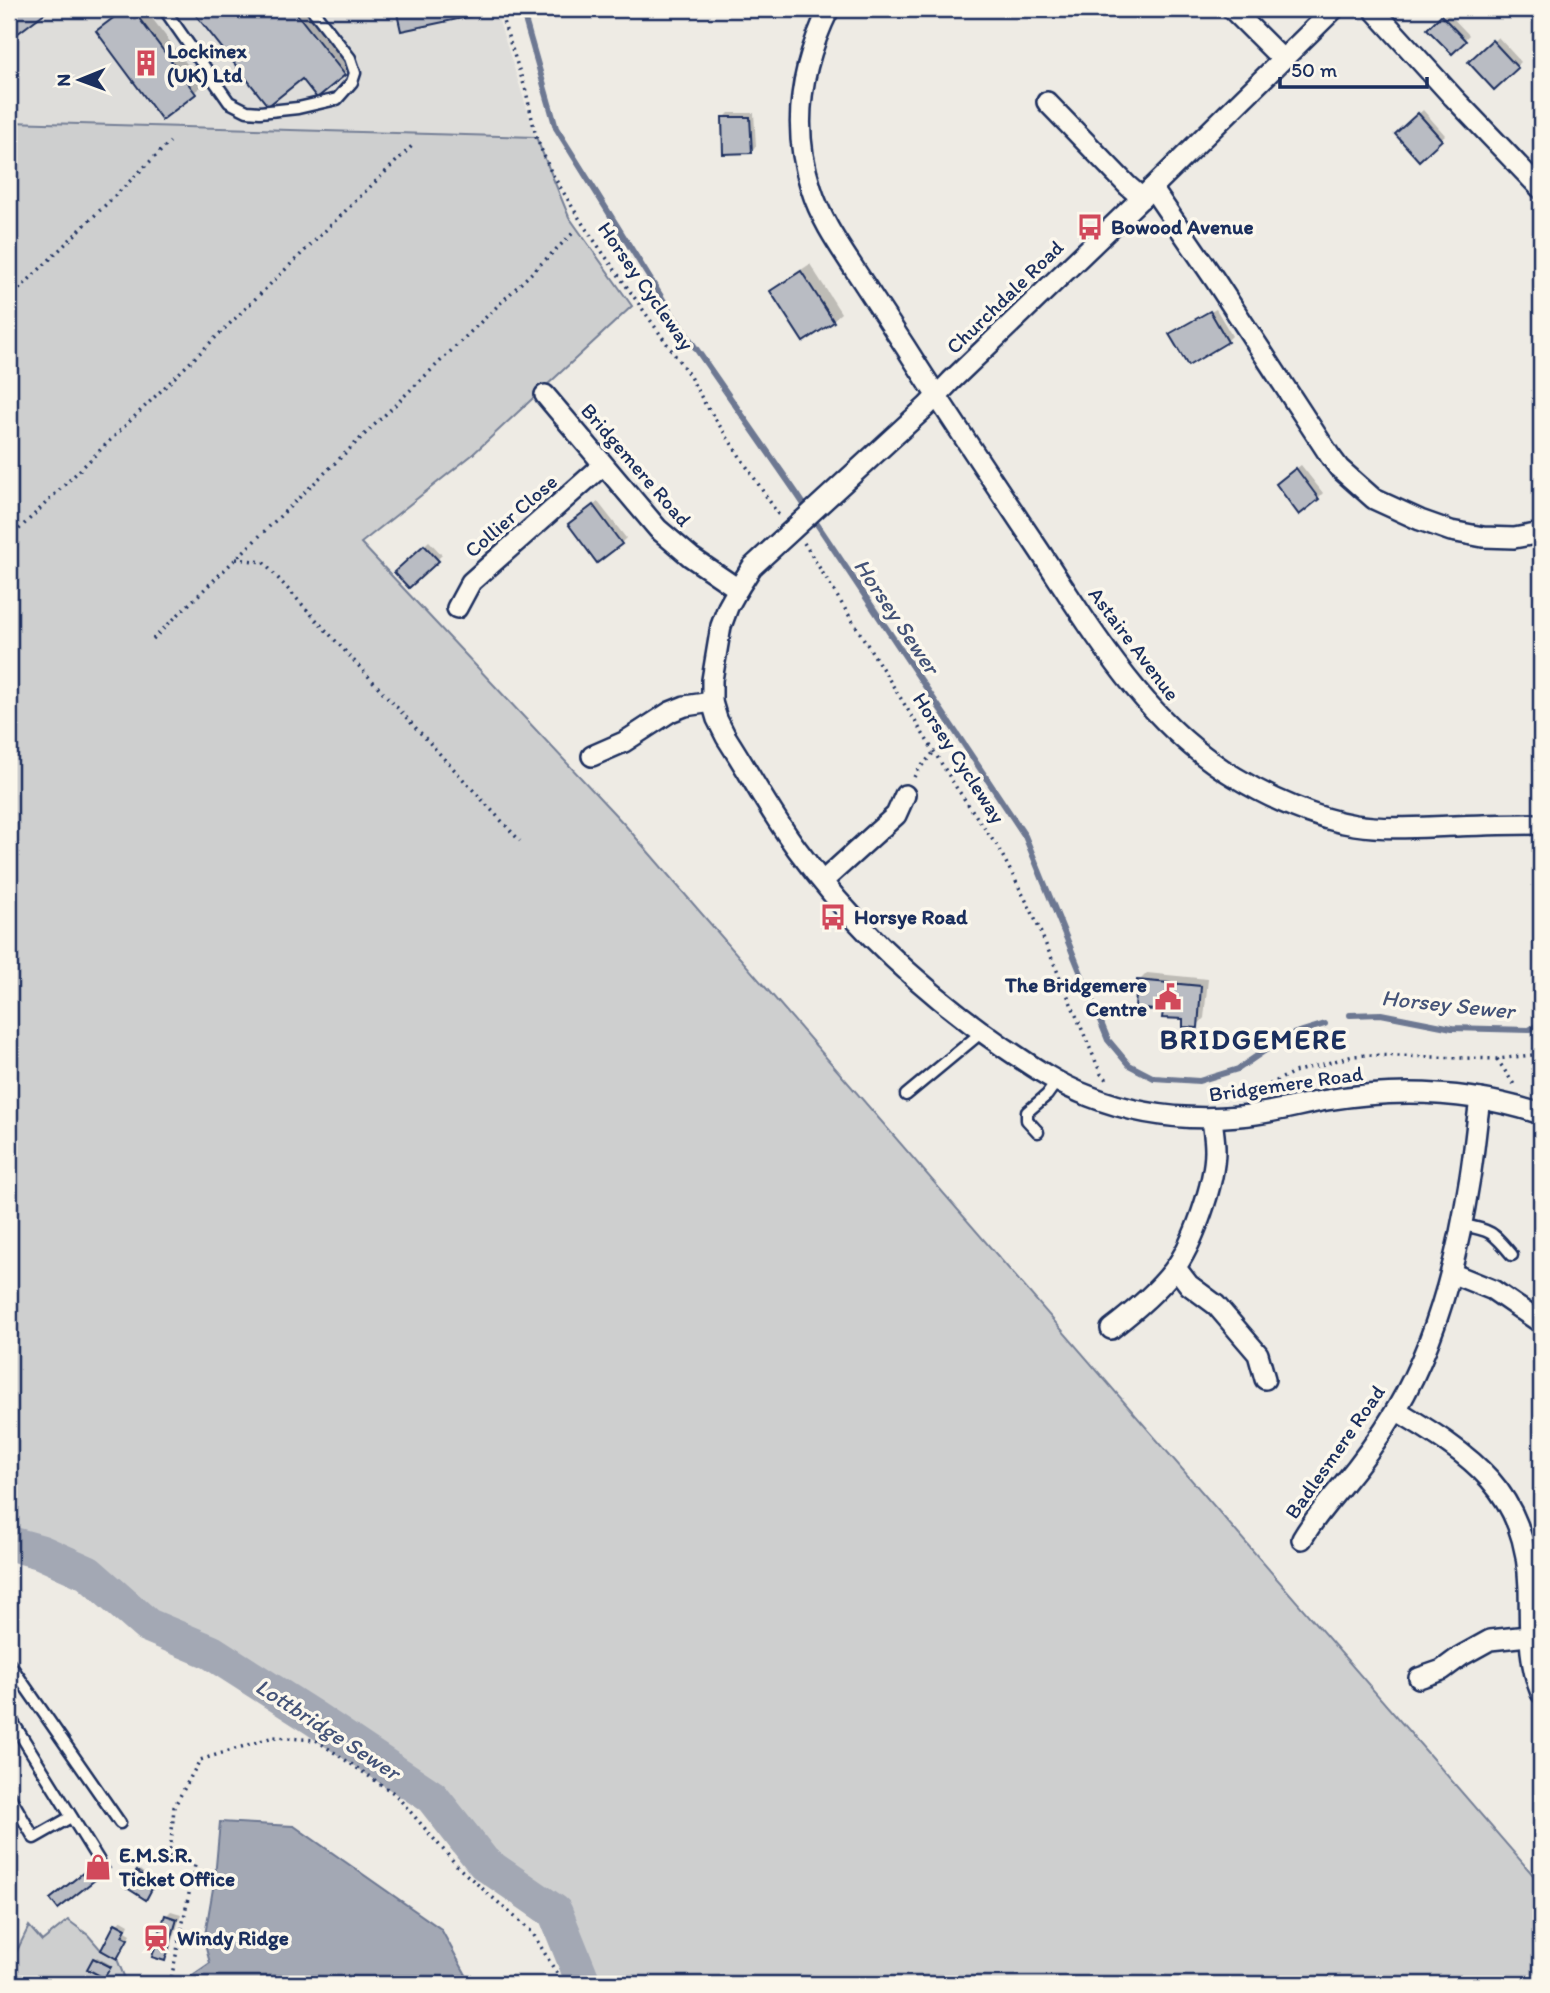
<svg xmlns="http://www.w3.org/2000/svg" width="1550" height="1993" font-family="Itim,sans-serif">
<rect width="100%" height="100%" fill="#eeebe4"/>
<filter id="ink" filterUnits="userSpaceOnUse"><feTurbulence type="fractalNoise" baseFrequency=".0143" numOctaves="2"/><feDisplacementMap in="SourceGraphic" scale="14" xChannelSelector="R" yChannelSelector="G"/><feConvolveMatrix kernelMatrix="1 2 1 2 8 2 1 2 1" color-interpolation-filters="sRGB"/></filter>
<g filter="url(#ink)">
<path fill="#deddda" d="M 9,9 L 495,9 L 536,137 L 9,122 Z"/>
<g fill="#cecfcf" stroke="#747f96" stroke-width="2">
<path d="M 9,122 L 536,137 L 569,217 L 632,306 L 472,455 L 361,543 L 625,825 L 1541,1884 L 1541,1984 L 584,1984 L 555,1912 L 484,1863 L 431,1797 L 314,1718 L 211,1652 L 147,1625 L 88,1573 L 41,1552 L 9,1543 Z"/>
<path d="M 68,1920 L 88,1935 L 101,1950 L 117,1959 L 124,1976 L 122,1984 L 9,1984 L 9,1967 L 29,1926 L 42,1941 Z"/>
</g>
<path fill="#a3a8b4" stroke="#6d7892" stroke-width="2" d="M 220,1822 L 294,1826 L 441,1929 L 471,1984 L 187,1984 L 188,1978 L 210,1963 L 204,1941 L 215,1877 Z"/>
<g fill="#0003">
<path d="M 126,9 L 145,9 L 203,85 L 163,117 L 106,24 Z"/>
<path d="M 193,9 L 311,9 L 354,64 L 318,95 L 302,76 L 268,104 Z"/>
<path d="M 398,9 L 477,9 L 471,14 L 402,29 Z"/>
<path d="M 1447,12 L 1469,35 L 1452,52 L 1430,29 Z"/>
<path d="M 1498,37 L 1521,62 L 1494,88 L 1470,62 Z"/>
<path d="M 1423,110 L 1445,135 L 1420,159 L 1397,134 Z"/>
<path d="M 729,113 L 754,113 L 756,146 L 751,151 L 724,118 Z"/>
<path d="M 810,264 L 841,313 L 833,320 L 804,339 L 773,291 L 780,284 Z"/>
<path d="M 1216,309 L 1232,336 L 1227,341 L 1174,333 Z"/>
<path d="M 1301,465 L 1323,493 L 1318,498 L 1283,479 Z"/>
<path d="M 598,502 L 626,538 L 621,543 L 575,519 Z"/>
<path d="M 429,541 L 442,555 L 409,586 L 396,572 Z"/>
<path d="M 1147,973 L 1208,979 L 1204,1018 L 1197,1026 L 1185,1017 L 1165,1009 L 1139,981 Z"/>
<path d="M 140,1870 L 155,1883 L 148,1896 L 127,1886 Z"/>
<path d="M 171,1911 L 181,1914 L 169,1954 L 165,1959 L 166,1916 Z"/>
<path d="M 122,1920 L 129,1924 L 126,1931 L 131,1934 L 121,1952 L 117,1957 L 117,1924 Z"/>
<path d="M 97,1957 L 111,1965 L 106,1974 L 89,1968 Z"/>
</g>
<g fill="none" stroke-linecap="round" stroke-linejoin="round">
<g stroke="#6d7892" stroke-width="6">
<path d="M 522,9 L 556,128 L 672,314 L 797,494 L 1025,836 L 1108,1040 L 1129,1065 L 1154,1078 L 1199,1081 L 1238,1069 L 1286,1036 L 1325,1024"/>
<path d="M 1350,1015 L 1381,1014 L 1452,1028 L 1529,1030 L 1541,1023"/>
</g>
<path stroke="#a3a8b4" stroke-width="35" d="M 9,1543 L 41,1552 L 88,1573 L 147,1625 L 211,1652 L 314,1718 L 432,1797 L 484,1863 L 555,1912 L 584,1984"/>
</g>
<g fill="#b9bcc3" stroke="#1b2f5e" stroke-width="2">
<path d="M 9,9 L 50,9 L 9,40 Z"/>
<path d="M 125,9 L 132,9 L 196,94 L 162,120 L 96,31 Z"/>
<path d="M 191,9 L 293,9 L 345,75 L 317,98 L 302,79 L 268,106 Z"/>
<path d="M 396,9 L 471,9 L 472,16 L 401,31 Z"/>
<path d="M 1441,15 L 1466,41 L 1452,54 L 1427,29 Z"/>
<path d="M 1492,40 L 1518,68 L 1494,90 L 1468,62 Z"/>
<path d="M 1418,113 L 1442,140 L 1419,161 L 1395,134 Z"/>
<path d="M 722,117 L 750,117 L 752,153 L 723,154 Z"/>
<path d="M 801,271 L 834,322 L 803,342 L 770,291 Z"/>
<path d="M 1210,311 L 1228,342 L 1188,366 L 1169,334 Z"/>
<path d="M 1296,468 L 1319,499 L 1299,515 L 1276,484 Z"/>
<path d="M 593,505 L 622,544 L 597,563 L 568,524 Z"/>
<path d="M 424,545 L 439,561 L 409,588 L 394,572 Z"/>
<path d="M 1137,980 L 1201,986 L 1198,1028 L 1183,1027 L 1183,1019 L 1162,1018 L 1163,1011 L 1135,1008 Z"/>
<path d="M 102,1858 L 110,1868 L 58,1909 L 50,1899 Z"/>
<path d="M 137,1871 L 154,1885 L 146,1900 L 124,1886 Z"/>
<path d="M 165,1915 L 177,1919 L 165,1961 L 152,1957 Z"/>
<path d="M 115,1923 L 126,1929 L 122,1936 L 128,1939 L 117,1959 L 101,1950 Z"/>
<path d="M 93,1958 L 111,1967 L 104,1978 L 87,1969 Z"/>
</g>
<g fill="none" stroke-linecap="round" stroke-linejoin="round">
<g stroke="#1b2f5e" stroke-width="15">
<g id="lane">
<path d="M 164,9 L 229,102 L 247,111 L 260,112 L 298,108 L 337,99 L 352,82 L 355,73 L 350,58 L 312,9"/>
<path d="M 906,1095 L 982,1032"/>
<path d="M 1038,1132 L 1027,1120 L 1027,1112 L 1047,1095 L 1057,1081"/>
<path d="M 1462,1225 C 1491,1230 1493,1232 1512,1255"/>
<path d="M 9,1663 L 120,1823"/>
<path d="M 9,1716 L 99,1861"/>
<path d="M 9,1795 L 34,1838 L 71,1817"/>
</g>
</g>
<g stroke="#1b2f5e" stroke-width="24">
<g id="street">
<path d="M 829,9 C 801,66 791,127 811,188 C 820,218 838,244 855,270 C 872,296 889,322 906,348 C 949,416 994,483 1039,550 C 1094,633 1147,725 1235,777 C 1269,798 1316,819 1355,825 C 1388,830 1422,827 1455,826 C 1483,825 1512,824 1541,824"/>
<path d="M 1232,9 L 1282,59"/>
<path d="M 1334,9 L 1152,188 L 951,381 L 927,406 L 752,567 L 738,589 L 728,607 L 721,626 L 712,680 L 712,702 L 717,719 L 726,737 C 750,774 771,814 797,849 C 853,926 924,992 1002,1046 C 1030,1065 1057,1084 1089,1096 C 1137,1115 1188,1121 1239,1116 C 1269,1114 1298,1105 1327,1100 C 1399,1088 1472,1091 1541,1114"/>
<path d="M 1373,9 L 1453,97 L 1541,189"/>
<path d="M 1047,102 L 1128,186 L 1142,198"/>
<path d="M 1152,188 L 1215,280 L 1330,456 L 1339,468 L 1374,499 L 1420,520 L 1451,531 L 1483,537 L 1514,538 L 1541,533"/>
<path d="M 545,395 L 658,529 L 691,557 L 738,589"/>
<path d="M 457,608 L 471,582 L 603,465"/>
<path d="M 592,756 L 624,742 L 670,712 L 685,706 L 712,702"/>
<path d="M 823,881 L 896,815 L 905,795"/>
<path d="M 1176,1268 L 1189,1285 L 1216,1305 L 1258,1354 L 1265,1379"/>
<path d="M 1451,1273 L 1493,1290 L 1541,1323"/>
<path d="M 1111,1329 C 1133,1312 1156,1293 1173,1271 C 1193,1245 1215,1183 1215,1150 C 1215,1139 1213,1129 1212,1118"/>
<path d="M 1396,1410 C 1472,1456 1526,1490 1529,1588 C 1530,1624 1527,1659 1541,1693"/>
<path d="M 1302,1539 C 1313,1520 1326,1505 1340,1488 C 1360,1464 1380,1437 1396,1410 C 1436,1343 1457,1260 1469,1183 C 1474,1155 1476,1127 1480,1099"/>
<path d="M 1419,1678 L 1442,1670 L 1461,1656 L 1490,1640 L 1528,1636"/>
</g>
</g>
<g stroke="#1b2f5e" stroke-width="3.5" stroke-dasharray="2 5" stroke-linecap="butt">
<path d="M 499,9 L 526,91 L 536,137 L 551,172 L 584,226 L 689,375 L 704,402 L 780,517"/>
<path d="M 9,299 L 170,142"/>
<path d="M 9,539 L 414,144"/>
<path d="M 804,543 L 956,787 L 999,849 L 1032,912 L 1101,1074 L 1110,1082"/>
<path d="M 236,559 L 263,562 L 520,841"/>
<path d="M 153,639 L 575,231"/>
<path d="M 914,777 L 918,770 L 934,752"/>
<path d="M 1497,1059 L 1515,1086"/>
<path d="M 1251,1094 L 1294,1072 L 1353,1056 L 1367,1055 L 1497,1059 L 1541,1054"/>
<path d="M 170,1984 L 195,1865 L 170,1856 L 174,1807 L 200,1760 L 273,1737 L 316,1740 L 395,1794 L 460,1869 L 532,1932 L 563,1984"/>
</g>
<use href="#lane" stroke="#fbf7ec" stroke-width="10"/>
<use href="#street" stroke="#fbf7ec" stroke-width="19"/>
</g>
</g>
<defs>
<g id="building-bare" transform="scale(2.1)"><path d="M-4-6H4V6H1V3H-1V6H-4ZM-2.5-4.3h1.7v1.8h-1.7ZM.8-4.3h1.7v1.8H.8ZM-2.5-1h1.7V.8h-1.7ZM.8-1h1.7V.8H.8Z" fill="#d1495b" stroke="#fbf7ec" stroke-width="2.5" paint-order="stroke"/></g>
<g id="bus-bare" transform="scale(2.1)"><path d="M-5-6H5V4H4V6H2V4H-2V6H-4V4H-5ZM-3.5-4V0h7V-4ZM-3.5 1.2v1.5H-2V1.2ZM2 1.2v1.5H3.5V1.2Z" fill="#d1495b" stroke="#fbf7ec" stroke-width="2.5" paint-order="stroke"/></g>
<g id="civic-bare" transform="scale(2.1)"><path d="M-.6-6.5H3V-4.5H.6V-3L4-1V1h2V6H-6V1h2V-1L-.6-3ZM-1.2 2.5V6h2.4V2.5Z" fill="#d1495b" stroke="#fbf7ec" stroke-width="2.5" paint-order="stroke"/></g>
<g id="shop-bare" transform="scale(2.1)"><path d="M-5-2.5h2.3a2.7 3.5 0 0 1 5.4 0H5L5.5 6h-11ZM-1.5-2.5h3a1.5 2.3 0 0 0-3 0Z" fill="#d1495b" stroke="#fbf7ec" stroke-width="2.5" paint-order="stroke"/></g>
<g id="station-bare" transform="scale(2.1)"><path d="M-3-6H3Q5-6 5-4V2Q5 4 3 4L4.5 6H3L1.5 4h-3L-3 6H-4.5L-3 4Q-5 4-5 2V-4Q-5-6-3-6ZM-3.5-4v3h7v-3ZM-3.5 1v1.5H-2V1ZM2 1v1.5H3.5V1Z" fill="#d1495b" stroke="#fbf7ec" stroke-width="2.5" paint-order="stroke"/></g>
</defs>
<g fill-rule="evenodd">
<use href="#building-bare" x="146" y="63"/>
<use href="#bus-bare" x="1090" y="227"/>
<use href="#bus-bare" x="833" y="917"/>
<use href="#civic-bare" x="1168" y="997"/>
<use href="#shop-bare" x="98" y="1867"/>
<use href="#station-bare" x="156" y="1938"/>
</g>
<g text-anchor="middle" stroke-width="7" stroke-linejoin="round" paint-order="stroke">
<g font-size="21" font-weight="bold" fill="#1b2f5e" stroke="#fbf7ec" text-anchor="start">
<text x="167" y="58">Lockinex<tspan x="167" dy="24">(UK) Ltd</tspan></text>
<text x="1111" y="234">Bowood Avenue</text>
<text x="854" y="924">Horsye Road</text>
<text x="1147" y="992" text-anchor="end">The Bridgemere<tspan x="1147" dy="24">Centre</tspan></text>
<text x="119" y="1862">E.M.S.R.<tspan x="119" dy="24">Ticket Office</tspan></text>
<text x="177" y="1945">Windy Ridge</text>
</g>
<g font-size="21" fill="#1b2f5e" stroke="#fbf7ec">
<text transform="translate(646 286) rotate(55)" y="7">Horsey Cycleway</text>
<text transform="translate(1005 297) rotate(-44)" y="7">Churchdale Road</text>
<text transform="translate(636 465) rotate(49)" y="7">Bridgemere Road</text>
<text transform="translate(511 516) rotate(-41)" y="7">Collier Close</text>
<text transform="translate(1134 644) rotate(53)" y="7">Astaire Avenue</text>
<text transform="translate(959 758) rotate(57)" y="7">Horsey Cycleway</text>
<text transform="translate(1286 1084) rotate(-8)" y="7">Bridgemere Road</text>
<text transform="translate(1335 1452) rotate(-55)" y="7">Badlesmere Road</text>
</g>
<g font-size="23" font-style="italic" fill="#445378" stroke="#fbf7ec">
<text transform="translate(897 616) rotate(56)" y="8">Horsey Sewer</text>
<text transform="translate(1448 1004) rotate(6)" y="8">Horsey Sewer</text>
<text transform="translate(328 1729) rotate(33)" y="8">Lottbridge Sewer</text>
</g>
<g font-size="28" font-weight="bold" letter-spacing="2" fill="#1b2f5e" stroke="#fbf7ec">
<text x="1254" y="1049">BRIDGEMERE</text>
</g>
</g>
<rect width="1550" height="1993" fill="none" stroke="#fbf7ec" stroke-width="35"/>
<rect x="18" y="18" width="1515" height="1958" fill="none" stroke="#1b2f5e" stroke-width="2.5" filter="url(#ink)"/>
<g transform="translate(80 80) rotate(269)" stroke="#fbf7ec" stroke-width="5" paint-order="stroke">
<path d="M0-5L12 26L0 18L-12 26Z" fill="#1b2f5e"/>
<text y="-10" font-size="19" font-weight="bold" text-anchor="middle" fill="#1b2f5e">N</text>
</g>
<path d="M1280 77v10h147v-10" fill="none" stroke="#1b2f5e" stroke-width="3.5"/>
<text x="1291" y="77" font-size="21" fill="#1b2f5e" stroke="#fbf7ec" stroke-width="5" paint-order="stroke">50 m</text>
</svg>
